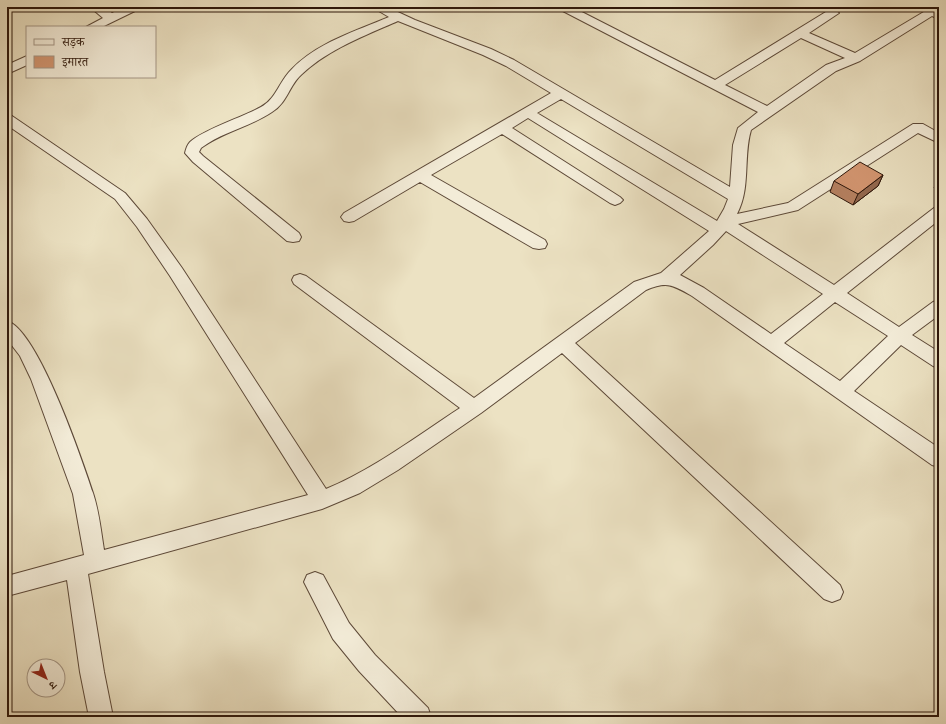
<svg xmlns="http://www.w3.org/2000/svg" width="946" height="724" font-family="Alegreya,'Noto Serif Devanagari',serif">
<rect width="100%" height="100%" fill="#ece2c3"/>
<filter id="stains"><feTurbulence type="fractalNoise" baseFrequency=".005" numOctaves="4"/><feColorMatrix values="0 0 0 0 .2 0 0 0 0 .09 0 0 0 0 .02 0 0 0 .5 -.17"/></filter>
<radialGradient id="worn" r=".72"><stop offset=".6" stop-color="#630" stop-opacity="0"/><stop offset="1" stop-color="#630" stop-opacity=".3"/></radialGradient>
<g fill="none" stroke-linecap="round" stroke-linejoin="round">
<g stroke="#5d4938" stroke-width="2">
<g id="street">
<path d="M 90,7 L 104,7 L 112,13 L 125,7 L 141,7 L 139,9 L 102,27 L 86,27 L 103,18 Z"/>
<path d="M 372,7 L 387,7 L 415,20 L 491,49 L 514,60 L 730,187 L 733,145 L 738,128 L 758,112 L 559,9 L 557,7 L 572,7 L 715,80 L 829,10 L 833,9 L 839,13 L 809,33 L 855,53 L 927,10 L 931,8 L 939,11 L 939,19 L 932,16 L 860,61 L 836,71 L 751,130 C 743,157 751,188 737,214 L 788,203 L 913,124 L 923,124 L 939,133 L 939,143 L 918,133 L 798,210 L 738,224 L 834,285 L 934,208 L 939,207 L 939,220 L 847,293 L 899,327 L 933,302 L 939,300 L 939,315 L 912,335 L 939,352 L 939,368 L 933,366 L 901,345 L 854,391 L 939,448 L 939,467 L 932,465 L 692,296 C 673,285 667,281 646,290 L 575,343 L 840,585 L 843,592 L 840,599 L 832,602 L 824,599 L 562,353 L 481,413 L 398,470 L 360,493 L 322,509 L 88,574 L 104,672 L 113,717 L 89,717 L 80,672 L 67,580 L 7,596 L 7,576 L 84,555 L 73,494 L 31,379 L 20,356 L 7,339 L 7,321 C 38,330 82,460 93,493 C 99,511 101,531 104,550 L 308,495 L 170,276 L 137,227 L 115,199 L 7,125 L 7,115 L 12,116 L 125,193 L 147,219 L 182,268 L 326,489 C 374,469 417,436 460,408 L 294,284 L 292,280 L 294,276 L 300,274 L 306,276 L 474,398 L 634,282 L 661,273 L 709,231 L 528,118 L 512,128 L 620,197 L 623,200 L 620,203 L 615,205 L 610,203 L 502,134 L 431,175 L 545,240 L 547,244 L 545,248 L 539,249 L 533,248 L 420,182 L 354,221 L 349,222 L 344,221 L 341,217 L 344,213 L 551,93 L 506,66 L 483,55 L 398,21 C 364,36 329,49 302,74 C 289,85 288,102 272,112 C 250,127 222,132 201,148 L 199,152 L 203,156 L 299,233 L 301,237 L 299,241 L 293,242 L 287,241 L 193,162 L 185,153 C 186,149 187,145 190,142 C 205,129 241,118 261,107 C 276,99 279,82 291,70 C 316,43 356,31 389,17 ZM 801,38 L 845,58 L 826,65 L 767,106 L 725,85 ZM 561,99 L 728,199 L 724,209 L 717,221 L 537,113 ZM 726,231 L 823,294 L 771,334 L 704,288 L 680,275 L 713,245 ZM 835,302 L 888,336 L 840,381 L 784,343 Z"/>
<path d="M 27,56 L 27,65 L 7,74 L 7,65 Z"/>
<path d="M 315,572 L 323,575 L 349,623 L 375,655 L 428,708 L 431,717 L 402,717 L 359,671 L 333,639 L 304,582 L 307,575 Z"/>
</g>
</g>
<use href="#street" fill="#f3ecd8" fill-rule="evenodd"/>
</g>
<g fill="#b58060" stroke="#2d160a">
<path d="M 883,175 L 878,186 L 853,205 L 830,192 L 834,181 Z"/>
<path d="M 939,178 L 939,190 L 934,188 Z"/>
</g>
<path fill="#93684e" stroke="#2d160a" d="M 883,175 L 878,186 L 853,205 L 858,194 Z"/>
<path fill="#d29570" stroke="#2d160a" d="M 860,162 L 883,175 L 858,194 L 834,181 Z"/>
<rect width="946" height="724" fill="none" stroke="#ece2c3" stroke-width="24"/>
<rect x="8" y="8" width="930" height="708" fill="none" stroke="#2d160a" stroke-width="2"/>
<rect x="12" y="12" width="922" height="700" fill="none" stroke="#2d160a"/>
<rect x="26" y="26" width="130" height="52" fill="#f3ecd8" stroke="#a49686"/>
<rect x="34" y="39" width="20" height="6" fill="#f3ecd8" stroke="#a49686"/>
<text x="62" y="46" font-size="12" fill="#2d160a">सड़क</text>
<rect x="34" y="56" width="20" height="12" fill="#d29570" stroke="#a49686"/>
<text x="62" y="66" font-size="12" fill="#2d160a">इमारत</text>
<g transform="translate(46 678) rotate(137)"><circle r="19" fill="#f3ecd8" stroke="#a49686"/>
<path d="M0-3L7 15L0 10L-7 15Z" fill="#8f2418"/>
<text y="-6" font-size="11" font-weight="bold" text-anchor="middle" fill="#2d160a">उ</text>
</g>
<rect width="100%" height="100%" filter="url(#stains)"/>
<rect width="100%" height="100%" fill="url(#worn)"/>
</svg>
